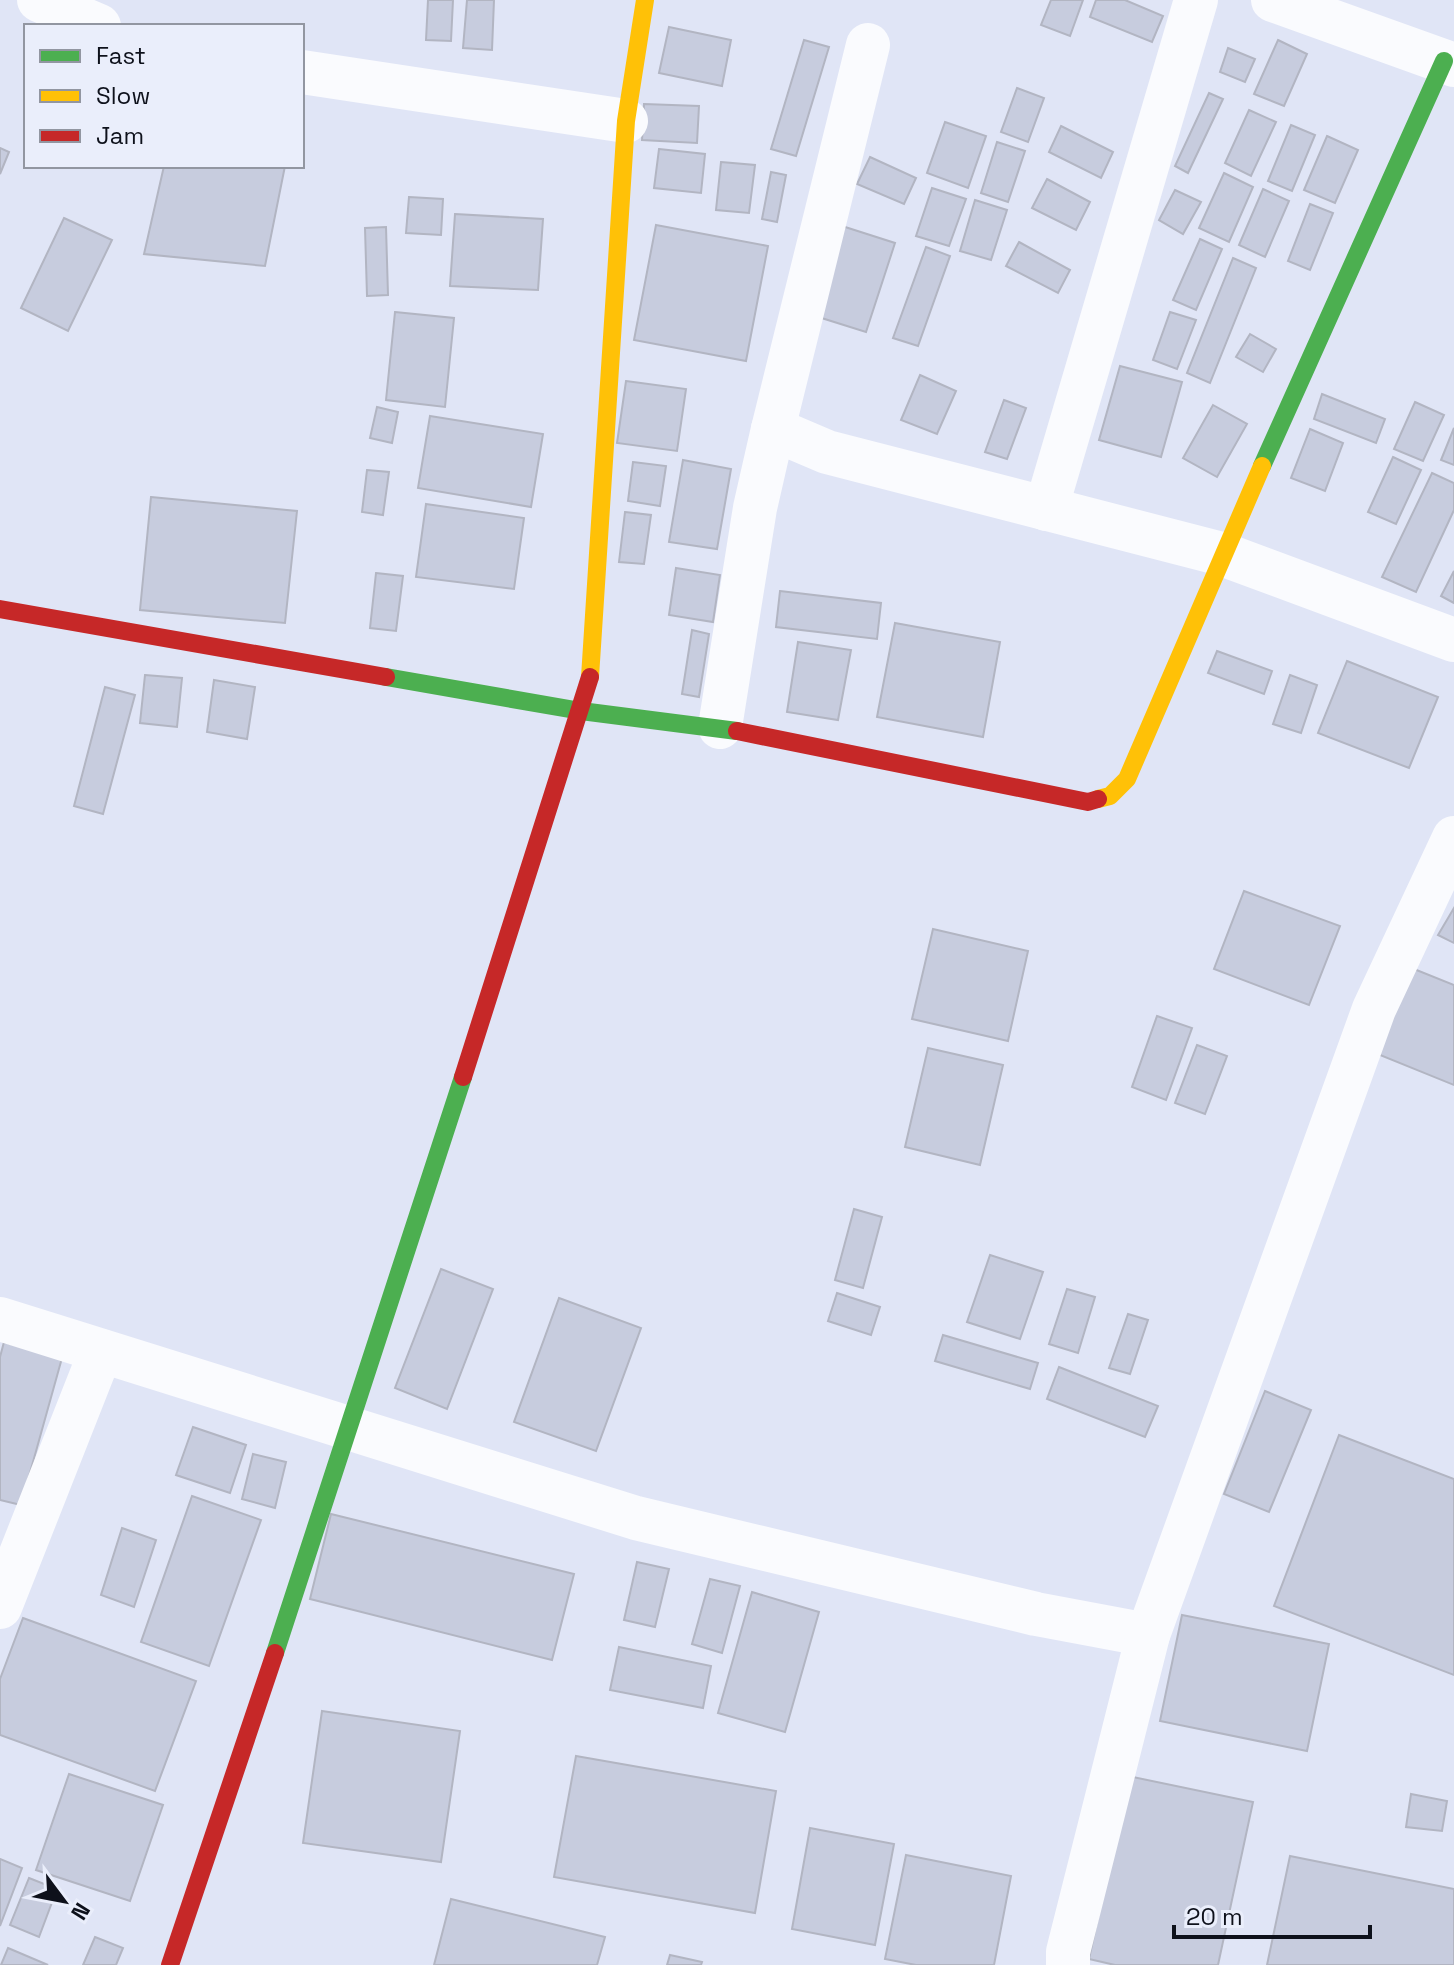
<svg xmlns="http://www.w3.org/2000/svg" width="1454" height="1965" font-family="'Space Grotesk',sans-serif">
<rect width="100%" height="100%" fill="#e0e5f6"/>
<g fill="#c7ccde" stroke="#b2b5c2" stroke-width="2">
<path d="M 428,0 L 453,0 L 451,41 L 426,40 Z"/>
<path d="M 467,0 L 494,0 L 492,50 L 463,48 Z"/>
<path d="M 1051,0 L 1083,0 L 1070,36 L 1041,25 Z"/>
<path d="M 1096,0 L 1125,0 L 1163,16 L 1152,42 L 1090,17 Z"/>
<path d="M 669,27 L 731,40 L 722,86 L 659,73 Z"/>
<path d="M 804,40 L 829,47 L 796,156 L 771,149 Z"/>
<path d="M 1278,40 L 1307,54 L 1284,106 L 1254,94 Z"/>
<path d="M 1228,48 L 1255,59 L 1245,82 L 1220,72 Z"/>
<path d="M 1017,88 L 1044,98 L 1028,142 L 1001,132 Z"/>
<path d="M 1209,93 L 1223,99 L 1188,173 L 1175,166 Z"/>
<path d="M 644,104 L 699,106 L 697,143 L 642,140 Z"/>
<path d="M 1249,110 L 1276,122 L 1251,176 L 1225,163 Z"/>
<path d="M 945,122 L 986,136 L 968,188 L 927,173 Z"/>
<path d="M 1291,125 L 1315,135 L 1292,191 L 1268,181 Z"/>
<path d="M 1061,126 L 1113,152 L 1101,178 L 1049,152 Z"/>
<path d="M 1327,136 L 1358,150 L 1335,203 L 1304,190 Z"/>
<path d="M 997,142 L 1025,151 L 1008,202 L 981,193 Z"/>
<path d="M 0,148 L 9,152 L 0,174 Z"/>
<path d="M 659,149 L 705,154 L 701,193 L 654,188 Z"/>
<path d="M 870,157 L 916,178 L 904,204 L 857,184 Z"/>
<path d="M 721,162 L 755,165 L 749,213 L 716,210 Z"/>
<path d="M 164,166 L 285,166 L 265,266 L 144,254 Z"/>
<path d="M 771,172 L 786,175 L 777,222 L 762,219 Z"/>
<path d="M 1224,173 L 1253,187 L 1229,242 L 1199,228 Z"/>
<path d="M 1047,179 L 1090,202 L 1076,230 L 1032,208 Z"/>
<path d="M 932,188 L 966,199 L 949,246 L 916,236 Z"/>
<path d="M 1263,189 L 1289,201 L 1265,257 L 1239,245 Z"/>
<path d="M 1175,190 L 1201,202 L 1183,234 L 1159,220 Z"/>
<path d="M 409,197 L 443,199 L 441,235 L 406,233 Z"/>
<path d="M 975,200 L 1007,210 L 991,260 L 960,251 Z"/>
<path d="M 1310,204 L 1333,213 L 1310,270 L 1288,261 Z"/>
<path d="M 455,214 L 543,219 L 538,290 L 450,286 Z"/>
<path d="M 64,218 L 112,240 L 68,331 L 21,308 Z"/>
<path d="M 656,225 L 768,246 L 746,361 L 634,340 Z"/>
<path d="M 842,226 L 895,243 L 866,332 L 812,315 Z"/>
<path d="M 386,227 L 388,295 L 367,296 L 365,228 Z"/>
<path d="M 1200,239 L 1222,249 L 1196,310 L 1173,300 Z"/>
<path d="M 1019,242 L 1070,270 L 1058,293 L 1006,266 Z"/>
<path d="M 926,247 L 950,256 L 918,346 L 893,338 Z"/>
<path d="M 1233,258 L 1256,268 L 1210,383 L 1187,373 Z"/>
<path d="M 395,312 L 454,318 L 445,407 L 386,400 Z"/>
<path d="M 1170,312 L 1196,320 L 1177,369 L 1153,360 Z"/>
<path d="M 1250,334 L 1276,349 L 1263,372 L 1236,357 Z"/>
<path d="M 1120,366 L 1182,382 L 1161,457 L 1099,440 Z"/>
<path d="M 920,375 L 956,391 L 937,434 L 901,420 Z"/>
<path d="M 626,381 L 686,389 L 677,451 L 617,443 Z"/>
<path d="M 1322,394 L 1385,419 L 1376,443 L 1314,419 Z"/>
<path d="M 1004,400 L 1026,408 L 1007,459 L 985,452 Z"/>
<path d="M 1415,402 L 1444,415 L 1423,461 L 1394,449 Z"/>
<path d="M 1213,405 L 1247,424 L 1217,477 L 1183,458 Z"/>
<path d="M 377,407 L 398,412 L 392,443 L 370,438 Z"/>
<path d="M 430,416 L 543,434 L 531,507 L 418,488 Z"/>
<path d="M 1454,428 L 1454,465 L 1441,460 Z"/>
<path d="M 1310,429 L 1343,443 L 1325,491 L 1291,478 Z"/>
<path d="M 1393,457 L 1421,470 L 1396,524 L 1368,512 Z"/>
<path d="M 683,460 L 731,469 L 717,549 L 669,542 Z"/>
<path d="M 633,462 L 666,466 L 660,506 L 628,501 Z"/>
<path d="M 367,470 L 389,472 L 383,515 L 362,512 Z"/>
<path d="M 1432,473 L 1454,483 L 1454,510 L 1416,592 L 1382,577 Z"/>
<path d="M 151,497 L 297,511 L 285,623 L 140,610 Z"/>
<path d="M 426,504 L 524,518 L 514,589 L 416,577 Z"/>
<path d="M 625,512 L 651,515 L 644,564 L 619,562 Z"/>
<path d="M 676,568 L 720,575 L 713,622 L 669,615 Z"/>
<path d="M 1454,571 L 1454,603 L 1441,596 Z"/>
<path d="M 376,573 L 403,576 L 396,631 L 370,628 Z"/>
<path d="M 780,591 L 881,603 L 877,639 L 776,627 Z"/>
<path d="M 895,623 L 1000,642 L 983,737 L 877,717 Z"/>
<path d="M 692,630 L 709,634 L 699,697 L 682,694 Z"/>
<path d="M 798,642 L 851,650 L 838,720 L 787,712 Z"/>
<path d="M 1217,651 L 1272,671 L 1264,694 L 1208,673 Z"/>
<path d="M 1347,661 L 1438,697 L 1409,768 L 1318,733 Z"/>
<path d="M 145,675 L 182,678 L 177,727 L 140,723 Z"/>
<path d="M 1290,675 L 1317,685 L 1301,733 L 1273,724 Z"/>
<path d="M 214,680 L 255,687 L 247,739 L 207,732 Z"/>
<path d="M 105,687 L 135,695 L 103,814 L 74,806 Z"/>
<path d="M 1244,891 L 1340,926 L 1309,1005 L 1214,969 Z"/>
<path d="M 1454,908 L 1454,943 L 1438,935 Z"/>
<path d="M 933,929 L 1028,951 L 1008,1041 L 912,1019 Z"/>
<path d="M 1409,967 L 1454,985 L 1454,1085 L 1375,1053 Z"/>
<path d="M 1157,1016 L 1192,1028 L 1166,1100 L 1132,1087 Z"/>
<path d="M 1197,1045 L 1227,1056 L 1205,1114 L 1175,1103 Z"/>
<path d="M 928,1048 L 1003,1065 L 980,1165 L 905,1147 Z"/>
<path d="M 854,1209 L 882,1217 L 863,1288 L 835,1280 Z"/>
<path d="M 990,1255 L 1043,1272 L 1020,1339 L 967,1322 Z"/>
<path d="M 441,1269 L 493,1289 L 447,1409 L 395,1388 Z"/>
<path d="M 1067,1289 L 1095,1297 L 1078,1353 L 1049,1344 Z"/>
<path d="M 837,1293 L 880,1307 L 871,1335 L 828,1321 Z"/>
<path d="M 559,1298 L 641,1328 L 596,1451 L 514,1422 Z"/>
<path d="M 1128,1314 L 1148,1320 L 1130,1374 L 1109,1368 Z"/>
<path d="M 943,1335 L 1038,1363 L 1030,1389 L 935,1361 Z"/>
<path d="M 4,1342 L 62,1358 L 21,1505 L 0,1500 L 0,1357 Z"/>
<path d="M 1059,1367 L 1158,1406 L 1145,1437 L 1047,1399 Z"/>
<path d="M 1265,1391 L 1311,1410 L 1269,1512 L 1224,1494 Z"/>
<path d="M 193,1427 L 246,1445 L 230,1493 L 176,1475 Z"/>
<path d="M 1339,1435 L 1454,1479 L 1454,1675 L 1274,1606 Z"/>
<path d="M 253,1454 L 286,1462 L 275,1508 L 242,1499 Z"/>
<path d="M 192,1496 L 261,1520 L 209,1666 L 141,1642 Z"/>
<path d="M 331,1514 L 574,1574 L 552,1660 L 310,1599 Z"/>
<path d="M 122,1528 L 156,1540 L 134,1607 L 101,1595 Z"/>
<path d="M 637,1562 L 669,1569 L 655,1627 L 624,1620 Z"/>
<path d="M 710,1579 L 740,1586 L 722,1653 L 692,1644 Z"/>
<path d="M 752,1592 L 819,1612 L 785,1732 L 718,1713 Z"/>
<path d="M 1182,1615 L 1329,1644 L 1307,1751 L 1160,1721 Z"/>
<path d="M 23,1618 L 196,1681 L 155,1791 L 0,1735 L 0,1679 Z"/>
<path d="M 619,1647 L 711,1666 L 703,1708 L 610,1690 Z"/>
<path d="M 322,1711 L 460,1731 L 441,1862 L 303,1843 Z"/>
<path d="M 576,1756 L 776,1791 L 755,1913 L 554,1877 Z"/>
<path d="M 69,1774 L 163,1805 L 130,1901 L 36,1870 Z"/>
<path d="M 1128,1776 L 1253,1802 L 1218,1965 L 1115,1965 L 1089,1959 Z"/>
<path d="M 1411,1794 L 1447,1801 L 1442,1831 L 1406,1827 Z"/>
<path d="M 810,1828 L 894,1844 L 875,1945 L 792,1929 Z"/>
<path d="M 906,1855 L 1011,1876 L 994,1965 L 916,1965 L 885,1959 Z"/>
<path d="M 1290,1856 L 1454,1889 L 1454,1965 L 1267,1965 Z"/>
<path d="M 0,1859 L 22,1868 L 0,1926 Z"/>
<path d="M 29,1878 L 57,1889 L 39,1937 L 10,1925 Z"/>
<path d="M 451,1899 L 605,1937 L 597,1965 L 434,1965 Z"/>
<path d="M 95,1937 L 123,1948 L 116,1965 L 83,1965 Z"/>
<path d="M 8,1948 L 48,1965 L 1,1965 Z"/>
<path d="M 670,1955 L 702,1962 L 701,1965 L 667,1965 Z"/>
</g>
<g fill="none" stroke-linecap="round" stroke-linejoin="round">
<g stroke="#fafbfe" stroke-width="44">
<path d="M 39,0 L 99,26"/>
<path d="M 1273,0 L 1454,65"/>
<path d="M 302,72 L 626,121"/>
<path d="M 773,429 L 868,45"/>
<path d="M 1046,509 L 1196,0"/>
<path d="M 720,727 L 755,508 L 773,429 L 827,452 L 1222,554 L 1454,640"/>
<path d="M 0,1319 L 636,1518 L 1036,1614 L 1148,1635"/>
<path d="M 0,1607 L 101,1351"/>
<path d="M 1068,1965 L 1068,1952 L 1148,1635 L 1374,1009 L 1454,838"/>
</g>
<g stroke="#4caf50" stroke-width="18">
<path d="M 1262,466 L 1444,61"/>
<path d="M 386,677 L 581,711 L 737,731"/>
<path d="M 275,1653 L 463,1077"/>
</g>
<g stroke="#ffc107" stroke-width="18">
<path d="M 590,677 L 626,121 L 645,0"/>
<path d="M 1098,799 L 1110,796 L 1127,779 L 1262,466"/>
</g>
<g stroke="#c62828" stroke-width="18">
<path d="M 0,609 L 386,677"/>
<path d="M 737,731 L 1088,802 L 1098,799"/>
<path d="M 463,1077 L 590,677"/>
<path d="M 170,1965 L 275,1653"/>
</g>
</g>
<rect x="24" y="24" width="280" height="144" fill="#eaeefb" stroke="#9296a1" stroke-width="2"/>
<rect x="40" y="50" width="40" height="12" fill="#4caf50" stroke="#9296a1" stroke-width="2"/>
<text x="96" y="64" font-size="24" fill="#0e111b">Fast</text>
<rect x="40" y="90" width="40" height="12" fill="#ffc107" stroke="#9296a1" stroke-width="2"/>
<text x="96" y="104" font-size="24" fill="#0e111b">Slow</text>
<rect x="40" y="130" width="40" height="12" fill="#c62828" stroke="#9296a1" stroke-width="2"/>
<text x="96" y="144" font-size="24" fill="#0e111b">Jam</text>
<g transform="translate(64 1901) rotate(122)" stroke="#eaeefb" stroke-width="6" paint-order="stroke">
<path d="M0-6L14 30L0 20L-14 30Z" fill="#0e111b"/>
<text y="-12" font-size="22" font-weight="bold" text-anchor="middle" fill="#0e111b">N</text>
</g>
<path d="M1174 1925v12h196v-12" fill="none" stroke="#0e111b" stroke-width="4"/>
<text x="1186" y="1925" font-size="24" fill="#0e111b" stroke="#eaeefb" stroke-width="6" paint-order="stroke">20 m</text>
</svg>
